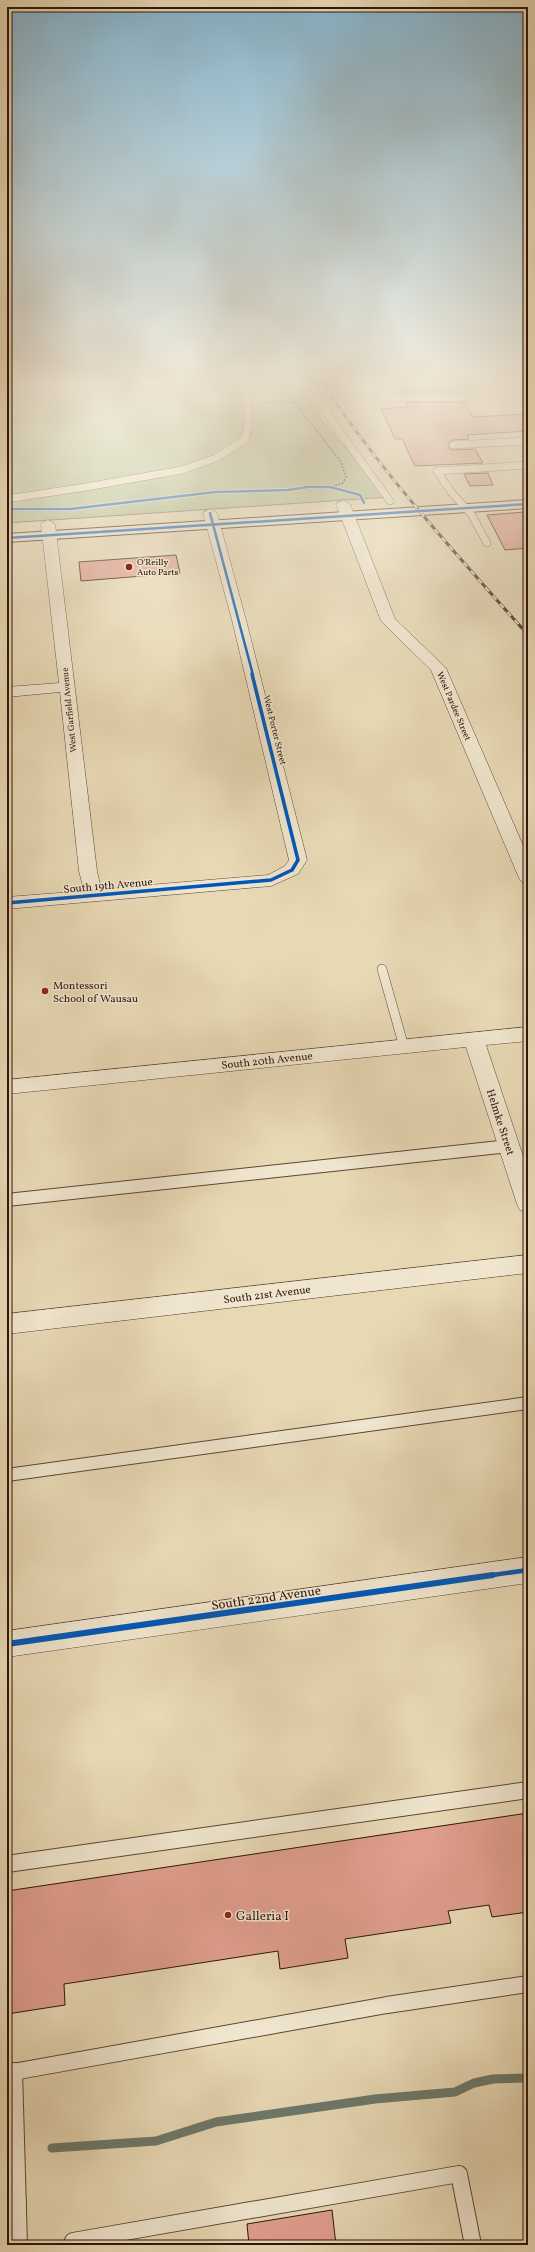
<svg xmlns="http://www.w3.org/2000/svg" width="535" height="2252" font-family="Vollkorn,serif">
<rect width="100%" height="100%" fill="#e8d9b5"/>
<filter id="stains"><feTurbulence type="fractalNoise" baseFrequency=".005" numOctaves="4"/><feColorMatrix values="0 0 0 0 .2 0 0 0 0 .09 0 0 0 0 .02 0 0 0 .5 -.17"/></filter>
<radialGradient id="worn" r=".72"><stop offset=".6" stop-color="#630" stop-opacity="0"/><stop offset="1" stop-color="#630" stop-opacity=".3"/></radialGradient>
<path fill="#b0c092" stroke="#6f6a4e" d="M 7,381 L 297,381 L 324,424 L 390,497 L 7,523 Z"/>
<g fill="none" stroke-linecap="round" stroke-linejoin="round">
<path stroke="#6d786b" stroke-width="9" d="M 52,2148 L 156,2141 L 216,2122 L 375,2099 L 455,2092 L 474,2083 L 493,2079 L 528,2078"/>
</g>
<g fill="#e09e8e" stroke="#2e150b">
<path d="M 395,381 L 452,381 L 459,392 L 401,392 Z"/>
<path d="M 406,402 L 464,402 L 473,417 L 528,414 L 528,431 L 467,435 L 469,439 L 453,440 L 449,442 L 449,447 L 451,450 L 475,449 L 483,463 L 415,466 L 402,439 L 395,439 L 381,409 L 408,407 Z"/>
<path d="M 488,473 L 493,485 L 470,486 L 464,474 Z"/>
<path d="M 525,512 L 528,518 L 528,548 L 505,550 L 487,515 Z"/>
<path d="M 176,555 L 180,573 L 81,581 L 79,562 Z"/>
<path d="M 528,1813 L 528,1912 L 492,1917 L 489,1905 L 448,1911 L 451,1923 L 345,1939 L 348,1958 L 280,1969 L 278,1951 L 64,1984 L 65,2005 L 7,2014 L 7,1891 Z"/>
<path d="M 332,2210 L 336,2245 L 249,2245 L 247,2224 Z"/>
</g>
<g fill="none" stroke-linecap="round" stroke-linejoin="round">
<g stroke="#5c4636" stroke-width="8">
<g id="service-far3">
<path d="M 309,381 L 336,427 L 390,501"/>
<path d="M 375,381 L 383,397 L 448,398 L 528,393"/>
<path d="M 453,445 L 528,441"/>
<path d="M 7,499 L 86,487 L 182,470 L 216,458 L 245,439 L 248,426 L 246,381"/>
<path d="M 487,543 L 471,514 L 451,492 L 437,471 L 528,465"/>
</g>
</g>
<g stroke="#5c4636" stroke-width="10">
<path id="service-far2" d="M 382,969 L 404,1047"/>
</g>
<g stroke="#5c4636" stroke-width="14">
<g id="service-far1">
<path d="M 7,1200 L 509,1146"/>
<path d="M 7,1475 L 528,1403"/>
</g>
</g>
<g stroke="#5c4636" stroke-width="18">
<g id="service">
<path d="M 7,1864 L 528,1790"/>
<path d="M 14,2071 L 19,2245"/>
<path d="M 7,2073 L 387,2005 L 528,1984"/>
<path d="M 7,2201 L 18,2201"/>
<path d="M 73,2245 L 73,2241 L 459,2174 L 473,2245"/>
</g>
</g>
<g stroke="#5c4636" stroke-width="1">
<g id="minor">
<path d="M 343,500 L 350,504 L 395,619 L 446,668 L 528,857 L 528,884 L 522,882 L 519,878 L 431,670 L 381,621 L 336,504 Z"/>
<path d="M 210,509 L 217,513 L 246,620 L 307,860 L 298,874 L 271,886 L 7,909 L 7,897 L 84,891 L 79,871 L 60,692 L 7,697 L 7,687 L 59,683 L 41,524 L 48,520 L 55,524 L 97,871 L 101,889 L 268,875 L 285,866 L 289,860 L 232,620 L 203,513 Z"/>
<path d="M 528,1027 L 528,1041 L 486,1045 L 528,1171 L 528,1213 L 520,1210 L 517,1204 L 466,1047 L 7,1094 L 7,1080 Z"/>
<path d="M 528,1255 L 528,1273 L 7,1334 L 7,1314 Z"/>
<path d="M 528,1557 L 528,1583 L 7,1657 L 7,1631 Z"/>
</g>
</g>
<g stroke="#2e150b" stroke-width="2">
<path id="secondary" d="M 528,500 L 528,508 L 7,542 L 7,534 Z"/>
</g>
<path stroke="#2e150b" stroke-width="1.5" stroke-dasharray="2 1.5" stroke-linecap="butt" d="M 259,404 L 279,401 L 295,403 L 341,462 L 346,477 L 343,483 L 330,487"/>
<use href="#service-far3" stroke="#f0e6cf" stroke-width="7"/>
<use href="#service-far2" stroke="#f0e6cf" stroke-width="9"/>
<use href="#service-far1" stroke="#f0e6cf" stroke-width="12"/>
<use href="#service" stroke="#f0e6cf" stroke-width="16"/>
<use href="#minor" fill="#f0e6cf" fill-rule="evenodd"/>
<use href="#secondary" fill="#f0e6cf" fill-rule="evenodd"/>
<g stroke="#2e150b" stroke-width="3">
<path id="rail" d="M 321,381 C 382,473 455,553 528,635"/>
</g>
<use href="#rail" stroke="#f0e6cf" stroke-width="2" stroke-dasharray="5.5" stroke-linecap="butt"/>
<g stroke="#f0e6cf" stroke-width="4">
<g id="cycleway-far3">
<path d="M 7,509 L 70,509 L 216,492 L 288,490 L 308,487 L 330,487 L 360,495 L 364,503"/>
<path d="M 210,513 L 253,675"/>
<path d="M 7,538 L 528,504"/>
</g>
</g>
<g stroke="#f0e6cf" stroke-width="5.5">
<path id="cycleway-far2" d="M 7,903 L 271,880 L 292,870 L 298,860 L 252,674"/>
</g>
<g stroke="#f0e6cf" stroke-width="7">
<path id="cycleway-far1" d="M 486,1576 L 528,1570"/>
</g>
<g stroke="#f0e6cf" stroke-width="8">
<path id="cycleway" d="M 7,1644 L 493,1575"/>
</g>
<use href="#cycleway-far3" stroke="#0057b8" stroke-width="2.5"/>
<use href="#cycleway-far2" stroke="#0057b8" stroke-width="3.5"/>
<use href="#cycleway-far1" stroke="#0057b8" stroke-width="4.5"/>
<use href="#cycleway" stroke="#0057b8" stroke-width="6"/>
</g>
<linearGradient id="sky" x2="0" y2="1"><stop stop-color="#87b6d0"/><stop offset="0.55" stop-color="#f5eede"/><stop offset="1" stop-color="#f5eede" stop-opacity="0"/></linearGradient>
<rect width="535" height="696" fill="url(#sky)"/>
<g fill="#8f2418" stroke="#f0e6cf" stroke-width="1.5">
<circle cx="129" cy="567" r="4"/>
<circle cx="45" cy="991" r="4"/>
<circle cx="228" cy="1915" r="4"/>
</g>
<g text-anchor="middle" stroke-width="3" stroke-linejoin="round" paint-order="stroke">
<g font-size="9" fill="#2e150b" stroke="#f0e6cf" text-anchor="start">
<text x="137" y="565">O'Reilly<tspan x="137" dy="10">Auto Parts</tspan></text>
</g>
<g font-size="9" fill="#2e150b" stroke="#f0e6cf">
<text transform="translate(454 706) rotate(67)" y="3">West Pardee Street</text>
<text transform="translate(69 710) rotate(-96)" y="3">West Garfield Avenue</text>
<text transform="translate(275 730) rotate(76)" y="3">West Porter Street</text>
</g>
<g font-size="11" fill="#2e150b" stroke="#f0e6cf">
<text transform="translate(108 885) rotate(-5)" y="4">South 19th Avenue</text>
<text transform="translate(267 1060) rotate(-6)" y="4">South 20th Avenue</text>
<text transform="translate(501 1122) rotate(72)" y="4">Helmke Street</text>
<text transform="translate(267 1294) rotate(-7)" y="4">South 21st Avenue</text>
</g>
<g font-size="11" fill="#2e150b" stroke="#f0e6cf" text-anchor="start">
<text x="53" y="989">Montessori<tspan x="53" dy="13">School of Wausau</tspan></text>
</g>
<g font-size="13" fill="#2e150b" stroke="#f0e6cf">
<text transform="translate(266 1597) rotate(-8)" y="5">South 22nd Avenue</text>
</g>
<g font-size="13" fill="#2e150b" stroke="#f0e6cf" text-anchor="start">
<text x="236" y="1920">Galleria I</text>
</g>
</g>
<rect width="535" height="2252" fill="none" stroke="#e8d9b5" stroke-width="24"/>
<rect x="8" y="8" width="519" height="2236" fill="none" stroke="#2e150b" stroke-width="2"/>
<rect x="12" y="12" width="511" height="2228" fill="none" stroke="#2e150b"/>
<rect width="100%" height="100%" filter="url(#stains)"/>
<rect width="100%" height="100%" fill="url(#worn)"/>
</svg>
